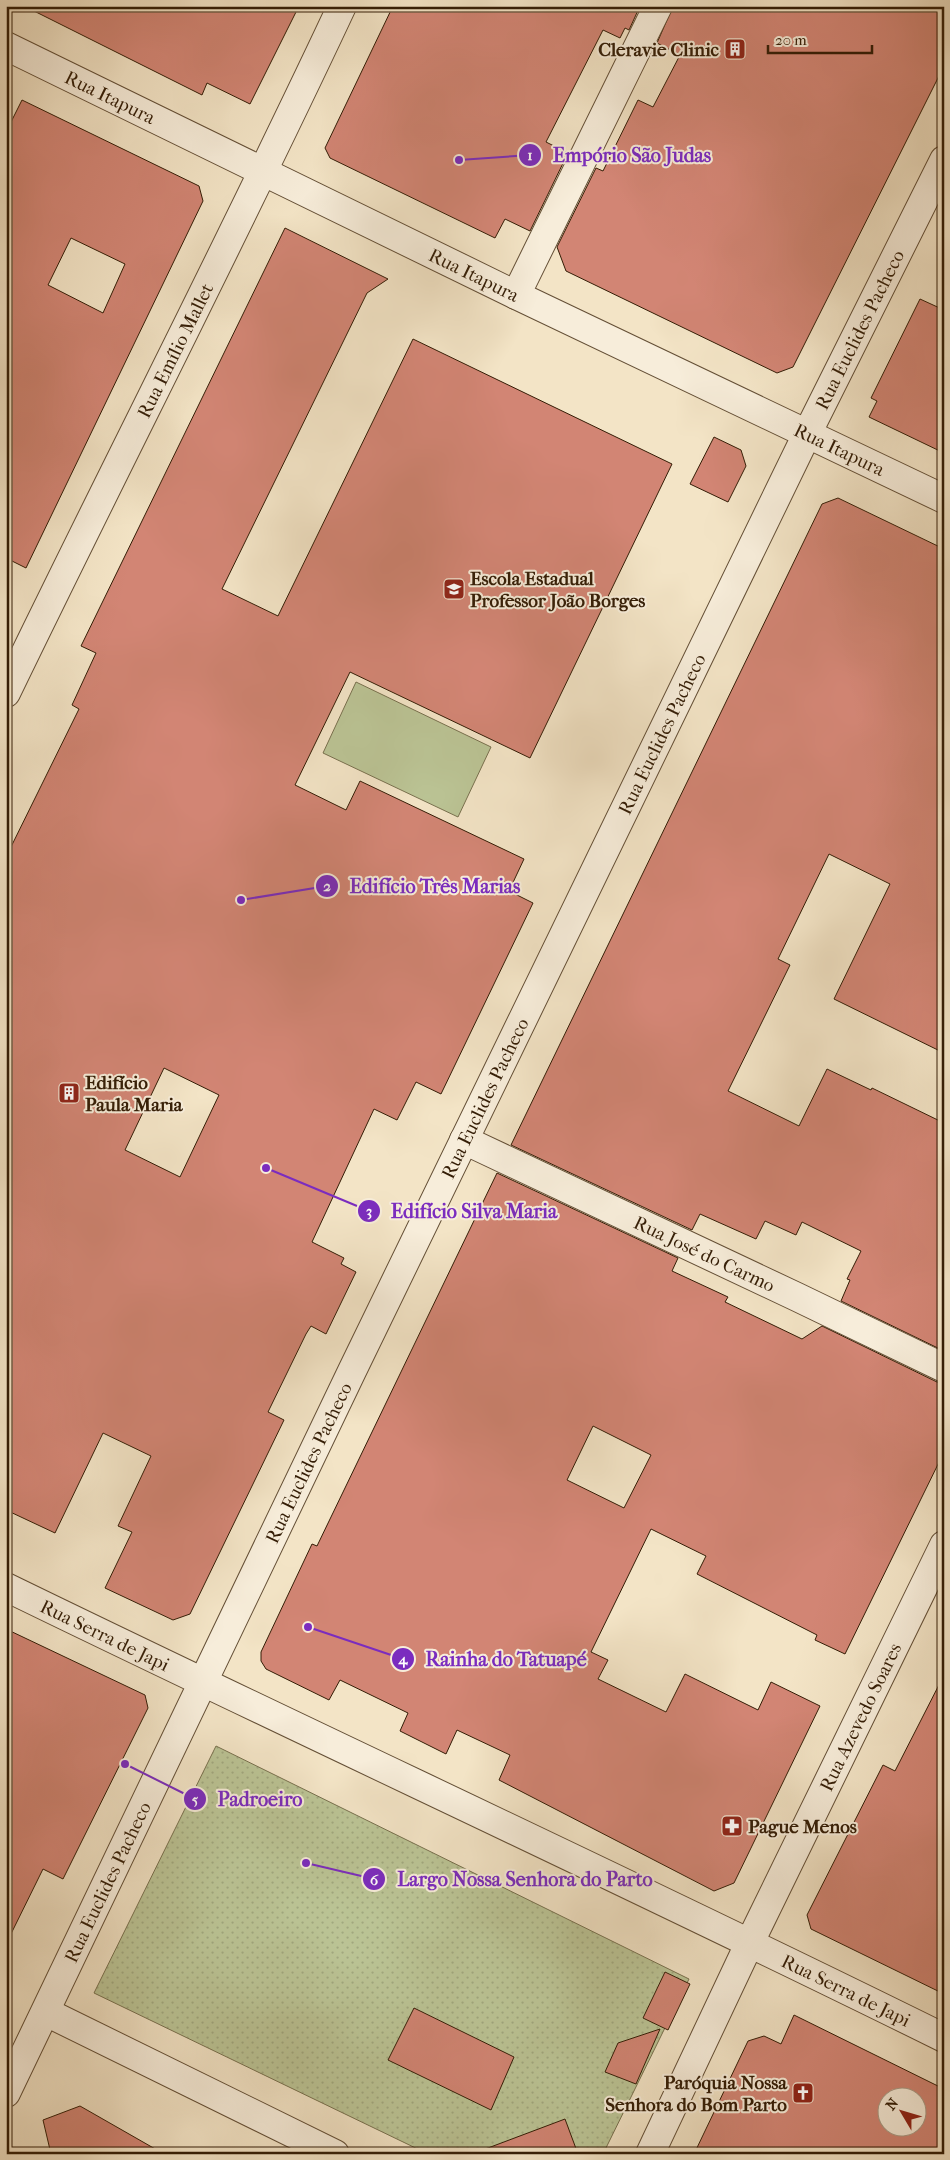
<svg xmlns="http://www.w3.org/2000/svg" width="950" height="2160" font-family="'IM FELL French Canon',serif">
<defs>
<pattern id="park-dots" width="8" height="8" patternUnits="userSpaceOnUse" patternTransform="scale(1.25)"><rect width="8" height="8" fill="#bbc495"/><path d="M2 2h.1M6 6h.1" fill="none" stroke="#a1a87f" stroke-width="1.8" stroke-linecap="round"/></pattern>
</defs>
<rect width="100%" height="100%" fill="#f3e4c6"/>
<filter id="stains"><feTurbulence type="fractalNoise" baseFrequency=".004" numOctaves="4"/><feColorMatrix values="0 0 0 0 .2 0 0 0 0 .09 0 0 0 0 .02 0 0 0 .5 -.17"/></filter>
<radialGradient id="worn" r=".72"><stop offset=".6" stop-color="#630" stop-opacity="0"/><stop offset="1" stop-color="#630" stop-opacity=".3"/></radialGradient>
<path fill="url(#park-dots)" stroke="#78704e" d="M 216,1746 L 689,1979 L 603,2154 L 428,2154 L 94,1993 Z"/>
<path fill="#bbc495" stroke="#78704e" d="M 356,682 L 491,747 L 458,817 L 323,753 Z"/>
<g fill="#d28574" stroke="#341d06" fill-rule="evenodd">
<path d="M 24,6 L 299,6 L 250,104 L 207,83 L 202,95 Z"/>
<path d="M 393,6 L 640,6 L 629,30 L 625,28 L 620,38 L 603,30 L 546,142 L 568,153 L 530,231 L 505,219 L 495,238 L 330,158 L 325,148 Z"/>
<path d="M 673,6 L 944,6 L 944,66 L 793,367 L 777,373 L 566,271 L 557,247 L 596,168 L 603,171 L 638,100 L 653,107 L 680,55 L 657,43 Z"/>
<path d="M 22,100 L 199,186 L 203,201 L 26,568 L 6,558 L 6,132 ZM 71,238 L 125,264 L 103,313 L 48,285 Z"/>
<path d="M 285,228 L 388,279 L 367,293 L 222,589 L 278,616 L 413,339 L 672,464 L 530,758 L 350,672 L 295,785 L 346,810 L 360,781 L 524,859 L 509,891 L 533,903 L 441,1094 L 416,1082 L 397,1120 L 374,1109 L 312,1242 L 344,1258 L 341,1264 L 356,1272 L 326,1334 L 311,1326 L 306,1334 L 268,1412 L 284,1420 L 190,1614 L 173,1620 L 105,1588 L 132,1532 L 118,1526 L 151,1456 L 103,1433 L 55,1533 L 6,1510 L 6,857 L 79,709 L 72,705 L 96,653 L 81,646 ZM 164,1068 L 219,1095 L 180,1177 L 125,1150 Z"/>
<path d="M 920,299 L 944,310 L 944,453 L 869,417 L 877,401 L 871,398 Z"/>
<path d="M 714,437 L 741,450 L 746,466 L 728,502 L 690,484 Z"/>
<path d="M 838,498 L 944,549 L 944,1053 L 834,999 L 890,884 L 829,854 L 778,959 L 790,965 L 728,1091 L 799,1126 L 827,1069 L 871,1090 L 872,1088 L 944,1123 L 944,1351 L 841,1301 L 850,1280 L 847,1279 L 861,1251 L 802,1222 L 796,1235 L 765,1221 L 756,1239 L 700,1214 L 692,1230 L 511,1145 L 822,504 Z"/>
<path d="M 497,1173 L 678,1258 L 672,1271 L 728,1297 L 725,1302 L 802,1339 L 822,1326 L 937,1382 L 944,1383 L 944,1452 L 845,1654 L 815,1640 L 817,1635 L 697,1574 L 706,1556 L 651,1529 L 591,1652 L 608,1660 L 598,1679 L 666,1712 L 685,1674 L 758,1710 L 771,1682 L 820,1706 L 734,1883 L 714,1891 L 499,1780 L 510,1755 L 457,1730 L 446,1754 L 400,1731 L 408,1713 L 340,1680 L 329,1700 L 266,1669 L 261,1661 L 261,1652 L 312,1544 L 317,1546 ZM 593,1426 L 651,1455 L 624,1508 L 567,1480 Z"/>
<path d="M 6,1629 L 145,1695 L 148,1708 L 63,1879 L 43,1869 L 6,1944 Z"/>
<path d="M 944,1675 L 944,1994 L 811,1929 L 807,1915 L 883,1765 L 895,1771 Z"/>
<path d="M 665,1972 L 690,1984 L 668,2030 L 643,2018 Z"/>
<path d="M 414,2008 L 514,2057 L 491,2110 L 388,2060 Z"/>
<path d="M 794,2015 L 944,2089 L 944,2154 L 694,2154 L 748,2041 L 764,2036 L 781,2044 ZM 888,2098 L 918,2098 L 918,2128 L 888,2128 Z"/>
<path d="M 660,2029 L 636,2084 L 605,2072 L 618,2043 Z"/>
<path d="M 80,2106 L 164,2154 L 51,2154 L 43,2120 Z"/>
<path d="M 565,2119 L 578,2154 L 480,2154 L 480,2151 Z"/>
</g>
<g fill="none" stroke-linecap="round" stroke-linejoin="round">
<g stroke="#644f36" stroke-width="30">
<g id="minor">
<path d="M 516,295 L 658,6"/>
<path id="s1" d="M 6,693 C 117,463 234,237 342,6"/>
<path id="s2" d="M 464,1140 L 797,1297 L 944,1368"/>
<path id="s3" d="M 6,1587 C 318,1739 633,1884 944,2038"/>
<path d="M 46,2012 L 335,2154"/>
<path id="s4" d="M 6,2093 L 352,1371 L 807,434 L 944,160"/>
</g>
</g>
<g stroke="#644f36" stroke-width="30">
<g id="tertiary">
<path id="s5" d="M 6,46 L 516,295 L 944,499"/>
<path id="s6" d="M 650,2154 L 750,1942 L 944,1545"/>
</g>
</g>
<use href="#minor" stroke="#f7edda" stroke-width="28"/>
<use href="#tertiary" stroke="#f7edda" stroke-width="28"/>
</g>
<defs>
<g id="building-square" transform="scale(1.125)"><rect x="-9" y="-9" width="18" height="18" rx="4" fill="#8f2418" stroke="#f7edda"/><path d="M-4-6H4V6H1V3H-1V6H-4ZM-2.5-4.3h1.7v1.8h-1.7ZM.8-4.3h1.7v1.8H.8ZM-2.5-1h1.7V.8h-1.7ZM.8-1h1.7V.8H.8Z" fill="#fff"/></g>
<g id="school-square" transform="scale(1.125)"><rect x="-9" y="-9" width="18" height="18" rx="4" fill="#8f2418" stroke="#f7edda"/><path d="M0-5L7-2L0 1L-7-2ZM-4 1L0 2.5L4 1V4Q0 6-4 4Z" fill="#fff"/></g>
<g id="pharmacy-square" transform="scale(1.125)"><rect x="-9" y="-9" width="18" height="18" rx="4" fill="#8f2418" stroke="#f7edda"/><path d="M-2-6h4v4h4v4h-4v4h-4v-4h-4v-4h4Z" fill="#fff"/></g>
<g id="church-square" transform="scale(1.125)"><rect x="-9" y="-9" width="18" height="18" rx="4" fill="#8f2418" stroke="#f7edda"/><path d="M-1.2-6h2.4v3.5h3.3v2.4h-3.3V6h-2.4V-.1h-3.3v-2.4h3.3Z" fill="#fff"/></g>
</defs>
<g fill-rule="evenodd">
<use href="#building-square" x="735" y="49"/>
<use href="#school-square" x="454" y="589"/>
<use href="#building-square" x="69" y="1093"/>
<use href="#pharmacy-square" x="732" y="1826"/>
<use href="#church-square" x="803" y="2093"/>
</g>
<g text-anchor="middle" stroke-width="4" stroke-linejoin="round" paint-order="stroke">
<g font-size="19" font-weight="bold" fill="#341d06" stroke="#f7edda" text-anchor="start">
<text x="719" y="56" text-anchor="end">Cleravie Clinic</text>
<text x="470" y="585">Escola Estadual<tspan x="470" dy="22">Professor João Borges</tspan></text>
<text x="85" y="1089">Edifício<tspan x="85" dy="22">Paula Maria</tspan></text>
<text x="748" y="1833">Pague Menos</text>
<text x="787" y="2089" text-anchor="end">Paróquia Nossa<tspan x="787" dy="22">Senhora do Bom Parto</tspan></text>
</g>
<g font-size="19" fill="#341d06" stroke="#f7edda">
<text dy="7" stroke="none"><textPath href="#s5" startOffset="116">Rua Itapura</textPath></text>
<text dy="7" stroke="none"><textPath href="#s5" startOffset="521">Rua Itapura</textPath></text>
<text dy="7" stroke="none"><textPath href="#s4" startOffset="1959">Rua Euclides Pacheco</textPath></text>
<text dy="7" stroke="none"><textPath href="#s1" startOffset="382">Rua Emílio Mallet</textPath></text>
<text dy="7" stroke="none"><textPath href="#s5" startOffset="926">Rua Itapura</textPath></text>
<text dy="7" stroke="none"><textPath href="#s4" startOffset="1509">Rua Euclides Pacheco</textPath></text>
<text dy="7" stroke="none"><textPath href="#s4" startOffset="1104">Rua Euclides Pacheco</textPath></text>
<text dy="7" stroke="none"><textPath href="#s2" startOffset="266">Rua José do Carmo</textPath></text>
<text dy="7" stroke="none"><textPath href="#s4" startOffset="699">Rua Euclides Pacheco</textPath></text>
<text dy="7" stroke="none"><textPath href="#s3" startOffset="110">Rua Serra de Japi</textPath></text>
<text dy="7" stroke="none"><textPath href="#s6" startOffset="485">Rua Azevedo Soares</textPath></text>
<text dy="7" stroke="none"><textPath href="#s4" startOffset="234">Rua Euclides Pacheco</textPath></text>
<text dy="7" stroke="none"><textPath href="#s3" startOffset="932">Rua Serra de Japi</textPath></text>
</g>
</g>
<path fill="none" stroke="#7b2cbf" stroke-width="2" d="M459 160L530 155M241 900L327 886M266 1168L369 1211M308 1627L403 1659M125 1764L195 1799M306 1863L374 1879"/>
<g fill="#7b2cbf" stroke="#f7edda" stroke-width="2">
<circle cx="459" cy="160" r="5"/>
<circle cx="241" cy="900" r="5"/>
<circle cx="266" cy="1168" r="5"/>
<circle cx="308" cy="1627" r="5"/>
<circle cx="125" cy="1764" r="5"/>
<circle cx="306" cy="1863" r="5"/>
<circle cx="530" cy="155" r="12"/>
<circle cx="327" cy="886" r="12"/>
<circle cx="369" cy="1211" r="12"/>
<circle cx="403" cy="1659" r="12"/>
<circle cx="195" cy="1799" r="12"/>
<circle cx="374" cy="1879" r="12"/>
</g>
<g font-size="15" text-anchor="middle" font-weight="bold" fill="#fff">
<text x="530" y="160">1</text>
<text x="327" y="891">2</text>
<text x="369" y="1216">3</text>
<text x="403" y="1664">4</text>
<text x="195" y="1804">5</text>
<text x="374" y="1885">6</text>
</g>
<g font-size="20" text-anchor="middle" font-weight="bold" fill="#7b2cbf" stroke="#f7edda" stroke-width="4" stroke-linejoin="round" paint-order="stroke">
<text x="632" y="162">Empório São Judas</text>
<text x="435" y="893">Edifício Três Marias</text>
<text x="474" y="1218">Edifício Silva Maria</text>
<text x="506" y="1666">Rainha do Tatuapé</text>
<text x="260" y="1806">Padroeiro</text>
<text x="525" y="1886">Largo Nossa Senhora do Parto</text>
</g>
<rect width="950" height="2160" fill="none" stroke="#f3e4c6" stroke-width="25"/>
<rect x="8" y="8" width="935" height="2145" fill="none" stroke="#341d06" stroke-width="2.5"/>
<rect x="12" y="12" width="925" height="2135" fill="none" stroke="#341d06"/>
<g transform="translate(902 2112) rotate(308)"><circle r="24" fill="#f7edda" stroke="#a99a85"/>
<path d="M0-4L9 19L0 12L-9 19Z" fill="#8f2418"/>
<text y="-8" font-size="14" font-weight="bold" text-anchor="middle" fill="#341d06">N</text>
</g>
<path d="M768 45v8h104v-8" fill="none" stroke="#341d06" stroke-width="2.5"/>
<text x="775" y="45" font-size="15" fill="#341d06" stroke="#f7edda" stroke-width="4" paint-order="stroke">20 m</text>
<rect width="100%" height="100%" filter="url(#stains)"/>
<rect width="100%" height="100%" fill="url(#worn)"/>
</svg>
